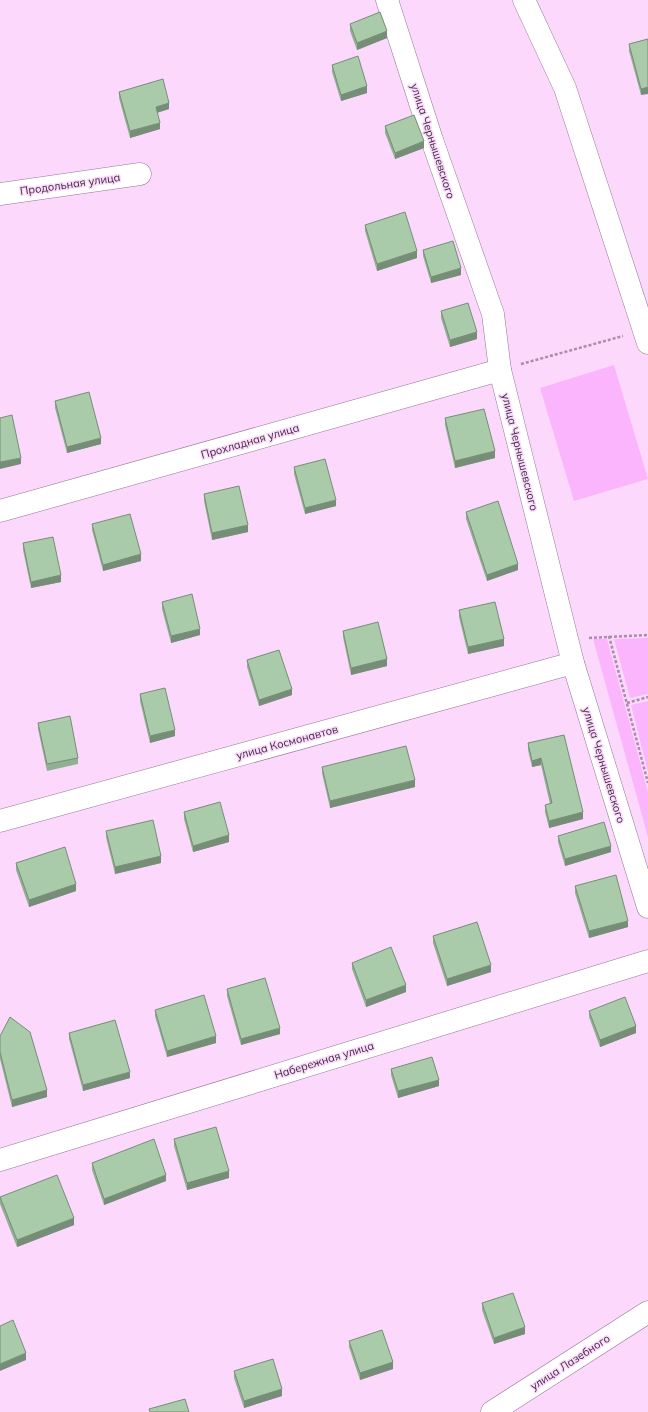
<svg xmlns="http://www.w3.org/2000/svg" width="648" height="1412" font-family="Mulish,sans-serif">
<rect width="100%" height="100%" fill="#fcd9fc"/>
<g fill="#fbb5fd">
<path d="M 614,365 L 648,479 L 574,501 L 540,388 Z"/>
<path d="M 648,638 L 648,694 L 630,698 L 614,639 Z"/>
<path d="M 593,639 L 607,639 L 648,792 L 648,837 Z"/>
<path d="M 648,701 L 648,772 L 631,705 Z"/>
</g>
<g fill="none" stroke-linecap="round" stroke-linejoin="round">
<g stroke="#957696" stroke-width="23">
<g id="street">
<path d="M 387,0 L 432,140 L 493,314 L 500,370 L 573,663 L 648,907"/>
<path d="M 524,0 L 565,88 L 648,343"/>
<path d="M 0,194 L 140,174"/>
<path d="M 0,511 L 500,370"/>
<path d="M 0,821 L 573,663"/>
<path d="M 0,1160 L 648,961"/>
<path d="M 492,1412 L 648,1312"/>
</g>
</g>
<g stroke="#a88ea8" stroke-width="2.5" stroke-dasharray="3 2" stroke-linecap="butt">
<path d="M 521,364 L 623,336"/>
<path d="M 609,636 L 648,783"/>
<path d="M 589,638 L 648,635"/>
<path d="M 627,703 L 648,697"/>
</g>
<use href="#street" stroke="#fff" stroke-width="22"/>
</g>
<g fill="#91af92">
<path d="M 350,24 L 387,38 L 357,50 L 350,31 Z"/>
<path d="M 648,39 L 641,95 L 629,51 L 629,44 Z"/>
<path d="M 332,65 L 367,93 L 341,101 L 332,72 Z"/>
<path d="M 119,92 L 169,109 L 157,113 L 160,129 L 130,138 L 119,98 Z"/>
<path d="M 385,126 L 424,148 L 395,159 L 385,133 Z"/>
<path d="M 365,225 L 417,258 L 377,271 L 365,231 Z"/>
<path d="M 423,250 L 461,275 L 431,283 L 423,256 Z"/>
<path d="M 441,311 L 477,339 L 450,347 L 441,318 Z"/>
<path d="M 55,401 L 101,444 L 67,453 L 55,408 Z"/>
<path d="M 445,418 L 495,458 L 455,468 L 445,425 Z"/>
<path d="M 294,467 L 336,506 L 305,514 L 294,474 Z"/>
<path d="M 204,494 L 248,532 L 212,540 L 204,501 Z"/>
<path d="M 466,512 L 518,570 L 487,581 L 466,519 Z"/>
<path d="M 92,524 L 141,561 L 103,571 L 92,530 Z"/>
<path d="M 23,543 L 61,582 L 31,588 L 23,550 Z"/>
<path d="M 162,602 L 200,635 L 171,643 L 162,609 Z"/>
<path d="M 459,610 L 504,646 L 468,654 L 459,617 Z"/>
<path d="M 343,631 L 387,666 L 351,675 L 343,637 Z"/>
<path d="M 247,660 L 292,695 L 259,706 L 247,667 Z"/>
<path d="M 140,694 L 175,736 L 150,743 L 140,701 Z"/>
<path d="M 38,723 L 78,758 L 78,764 L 47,771 L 38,729 Z"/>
<path d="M 564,735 L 583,819 L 549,828 L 545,812 L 545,805 L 550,804 L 541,765 L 532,767 L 528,750 L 528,743 Z"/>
<path d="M 322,767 L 415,787 L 330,808 L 322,773 Z"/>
<path d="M 184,812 L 229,842 L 193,852 L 184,819 Z"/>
<path d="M 106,831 L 161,863 L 115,874 L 106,837 Z"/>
<path d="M 558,836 L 611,852 L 565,866 L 558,842 Z"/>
<path d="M 16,863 L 76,891 L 29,907 L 16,870 Z"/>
<path d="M 575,886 L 628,927 L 589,938 L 575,893 Z"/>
<path d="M 433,936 L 491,972 L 447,986 L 433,943 Z"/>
<path d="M 352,963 L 406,992 L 366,1007 L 352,969 Z"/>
<path d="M 227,989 L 280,1034 L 241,1045 L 227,996 Z"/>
<path d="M 155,1010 L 216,1043 L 167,1057 L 155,1016 Z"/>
<path d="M 589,1011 L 636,1033 L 600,1047 L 589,1017 Z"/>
<path d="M 69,1033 L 130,1078 L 83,1091 L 69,1039 Z"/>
<path d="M 0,1036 L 47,1097 L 12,1107 L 0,1059 Z"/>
<path d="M 391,1069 L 439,1086 L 398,1098 L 391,1075 Z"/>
<path d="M 174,1139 L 229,1178 L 187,1190 L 174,1146 Z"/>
<path d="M 92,1163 L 166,1181 L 104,1205 L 92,1170 Z"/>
<path d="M 0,1197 L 74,1225 L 17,1247 L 0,1204 Z"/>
<path d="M 482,1303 L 525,1334 L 494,1344 L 482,1310 Z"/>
<path d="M 349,1341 L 393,1369 L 360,1380 L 349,1347 Z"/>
<path d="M 234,1371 L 282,1396 L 244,1408 L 234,1378 Z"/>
</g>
<g fill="#768e77">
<path d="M 387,31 L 387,38 L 357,50 L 357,43 Z"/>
<path d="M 367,86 L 367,93 L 341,101 L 341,95 Z"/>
<path d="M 648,87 L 648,94 L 641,95 L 641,89 Z"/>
<path d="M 169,103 L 169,109 L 156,113 L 156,107 Z"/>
<path d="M 160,123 L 160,129 L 130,138 L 130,131 Z"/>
<path d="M 424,141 L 424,148 L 395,159 L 395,153 Z"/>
<path d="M 417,251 L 417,258 L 377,271 L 377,264 Z"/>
<path d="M 461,268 L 461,275 L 431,283 L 431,277 Z"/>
<path d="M 477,332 L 477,339 L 450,347 L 450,340 Z"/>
<path d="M 101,438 L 101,444 L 67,453 L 67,447 Z"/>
<path d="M 495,451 L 495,458 L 455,468 L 455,461 Z"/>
<path d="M 21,458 L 21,464 L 0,469 L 0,462 Z"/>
<path d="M 336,500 L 336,506 L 305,514 L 305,508 Z"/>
<path d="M 248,525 L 248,532 L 212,540 L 212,533 Z"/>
<path d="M 141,554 L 141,561 L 103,571 L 103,565 Z"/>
<path d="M 518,564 L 518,570 L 487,581 L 487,575 Z"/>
<path d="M 61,575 L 61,582 L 31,588 L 31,582 Z"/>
<path d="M 200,629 L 200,635 L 171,643 L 171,636 Z"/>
<path d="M 504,639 L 504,646 L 468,654 L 468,647 Z"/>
<path d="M 387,659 L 387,666 L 351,675 L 351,668 Z"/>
<path d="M 292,689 L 292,695 L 259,706 L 259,700 Z"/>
<path d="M 175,730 L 175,736 L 150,743 L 150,736 Z"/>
<path d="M 541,758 L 541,765 L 532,767 L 532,761 Z"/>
<path d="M 415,780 L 415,787 L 330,808 L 330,801 Z"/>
<path d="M 583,812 L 583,819 L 549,828 L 549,821 Z"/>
<path d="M 229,835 L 229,842 L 193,852 L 193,846 Z"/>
<path d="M 611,846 L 611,852 L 565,866 L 565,859 Z"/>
<path d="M 161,856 L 161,863 L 115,874 L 115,867 Z"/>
<path d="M 76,884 L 76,891 L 29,907 L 29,900 Z"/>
<path d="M 628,921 L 628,927 L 589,938 L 589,931 Z"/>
<path d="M 491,965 L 491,972 L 447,986 L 447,979 Z"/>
<path d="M 406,985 L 406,992 L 366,1007 L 366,1000 Z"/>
<path d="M 636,1026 L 636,1033 L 600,1047 L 600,1040 Z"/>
<path d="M 280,1028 L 280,1034 L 241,1045 L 241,1039 Z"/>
<path d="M 216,1036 L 216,1043 L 167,1057 L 167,1051 Z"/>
<path d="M 130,1072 L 130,1078 L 83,1091 L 83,1085 Z"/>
<path d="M 439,1080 L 439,1086 L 398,1098 L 398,1091 Z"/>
<path d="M 47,1090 L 47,1097 L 12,1107 L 12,1100 Z"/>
<path d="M 229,1171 L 229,1178 L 187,1190 L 187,1183 Z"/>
<path d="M 166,1175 L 166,1181 L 104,1205 L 104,1199 Z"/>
<path d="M 74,1218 L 74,1225 L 17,1247 L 17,1240 Z"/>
<path d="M 525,1327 L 525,1334 L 494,1344 L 494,1338 Z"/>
<path d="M 26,1353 L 26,1360 L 0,1371 L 0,1364 Z"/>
<path d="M 393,1362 L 393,1369 L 360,1380 L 360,1373 Z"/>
<path d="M 282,1389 L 282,1396 L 244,1408 L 244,1401 Z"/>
</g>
<g fill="#a9cbaa" stroke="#768e77">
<path d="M 380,12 L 387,31 L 357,43 L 350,24 Z"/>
<path d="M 648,39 L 648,87 L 641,89 L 629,44 Z"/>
<path d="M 358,56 L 367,86 L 341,95 L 332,65 Z"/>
<path d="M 163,79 L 169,103 L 156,107 L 160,123 L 130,131 L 119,92 Z"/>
<path d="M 414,115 L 424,141 L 395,153 L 385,126 Z"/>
<path d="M 405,212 L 417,251 L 377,264 L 365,225 Z"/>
<path d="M 453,241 L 461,268 L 431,277 L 423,250 Z"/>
<path d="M 468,303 L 477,332 L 450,340 L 441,311 Z"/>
<path d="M 89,392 L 101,438 L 67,447 L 55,401 Z"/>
<path d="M 484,409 L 495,451 L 455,461 L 445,418 Z"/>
<path d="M 12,415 L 21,458 L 0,462 L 0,418 Z"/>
<path d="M 325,459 L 336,500 L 305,508 L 294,467 Z"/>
<path d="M 239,486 L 248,525 L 212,533 L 204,494 Z"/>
<path d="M 498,501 L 518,564 L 487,575 L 466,512 Z"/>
<path d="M 130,514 L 141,554 L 103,565 L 92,524 Z"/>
<path d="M 53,537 L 61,575 L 31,582 L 23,543 Z"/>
<path d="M 192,594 L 200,629 L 171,636 L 162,602 Z"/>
<path d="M 495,602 L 504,639 L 468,647 L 459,610 Z"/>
<path d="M 378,622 L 387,659 L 351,668 L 343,631 Z"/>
<path d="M 279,650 L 292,689 L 259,700 L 247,660 Z"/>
<path d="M 165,688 L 175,730 L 150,736 L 140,694 Z"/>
<path d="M 70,716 L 78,758 L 47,764 L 38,723 Z"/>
<path d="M 564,735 L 583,812 L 549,821 L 545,805 L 552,803 L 541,758 L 532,761 L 528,743 Z"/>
<path d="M 406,746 L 415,780 L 330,801 L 322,767 Z"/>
<path d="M 220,802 L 229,835 L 193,846 L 184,812 Z"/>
<path d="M 153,820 L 161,856 L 115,867 L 106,831 Z"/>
<path d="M 604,822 L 611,846 L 565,859 L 558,836 Z"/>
<path d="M 65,847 L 76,884 L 29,900 L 16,863 Z"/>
<path d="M 616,875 L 628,921 L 589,931 L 575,886 Z"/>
<path d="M 477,922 L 491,965 L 447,979 L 433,936 Z"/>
<path d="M 391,947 L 406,985 L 366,1000 L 352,963 Z"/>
<path d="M 265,978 L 280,1028 L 241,1039 L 227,989 Z"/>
<path d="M 204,995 L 216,1036 L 167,1051 L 155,1010 Z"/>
<path d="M 625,997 L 636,1026 L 600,1040 L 589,1011 Z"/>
<path d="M 10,1017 L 30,1032 L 47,1090 L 12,1100 L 0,1052 L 0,1036 Z"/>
<path d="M 115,1020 L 130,1072 L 83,1085 L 69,1033 Z"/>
<path d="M 432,1057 L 439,1080 L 398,1091 L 391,1069 Z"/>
<path d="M 216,1127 L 229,1171 L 187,1183 L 174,1139 Z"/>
<path d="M 154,1139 L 166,1175 L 104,1199 L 92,1163 Z"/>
<path d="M 57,1175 L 74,1218 L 17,1240 L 0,1197 Z"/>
<path d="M 513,1293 L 525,1327 L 494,1338 L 482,1303 Z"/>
<path d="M 13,1320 L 26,1353 L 0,1364 L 0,1326 Z"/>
<path d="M 382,1330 L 393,1362 L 360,1373 L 349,1341 Z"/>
<path d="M 273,1359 L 282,1389 L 244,1401 L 234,1371 Z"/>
<path d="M 185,1399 L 189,1412 L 150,1412 L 149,1409 Z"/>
</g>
<g text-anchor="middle" stroke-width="3" stroke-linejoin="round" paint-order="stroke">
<g font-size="11" fill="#3a2d3b" stroke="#fcd9fc">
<text transform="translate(433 141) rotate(72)" y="4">улица Чернышевского</text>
<text transform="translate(70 184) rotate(-8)" y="4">Продольная улица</text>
<text transform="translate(250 441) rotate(-16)" y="4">Прохладная улица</text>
<text transform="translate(520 452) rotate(76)" y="4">улица Чернышевского</text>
<text transform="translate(287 742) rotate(-15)" y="4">улица Космонавтов</text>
<text transform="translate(604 765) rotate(73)" y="4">улица Чернышевского</text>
<text transform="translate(324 1060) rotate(-17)" y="4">Набережная улица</text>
<text transform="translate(570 1362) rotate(-33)" y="4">улица Лазебного</text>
</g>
</g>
</svg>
